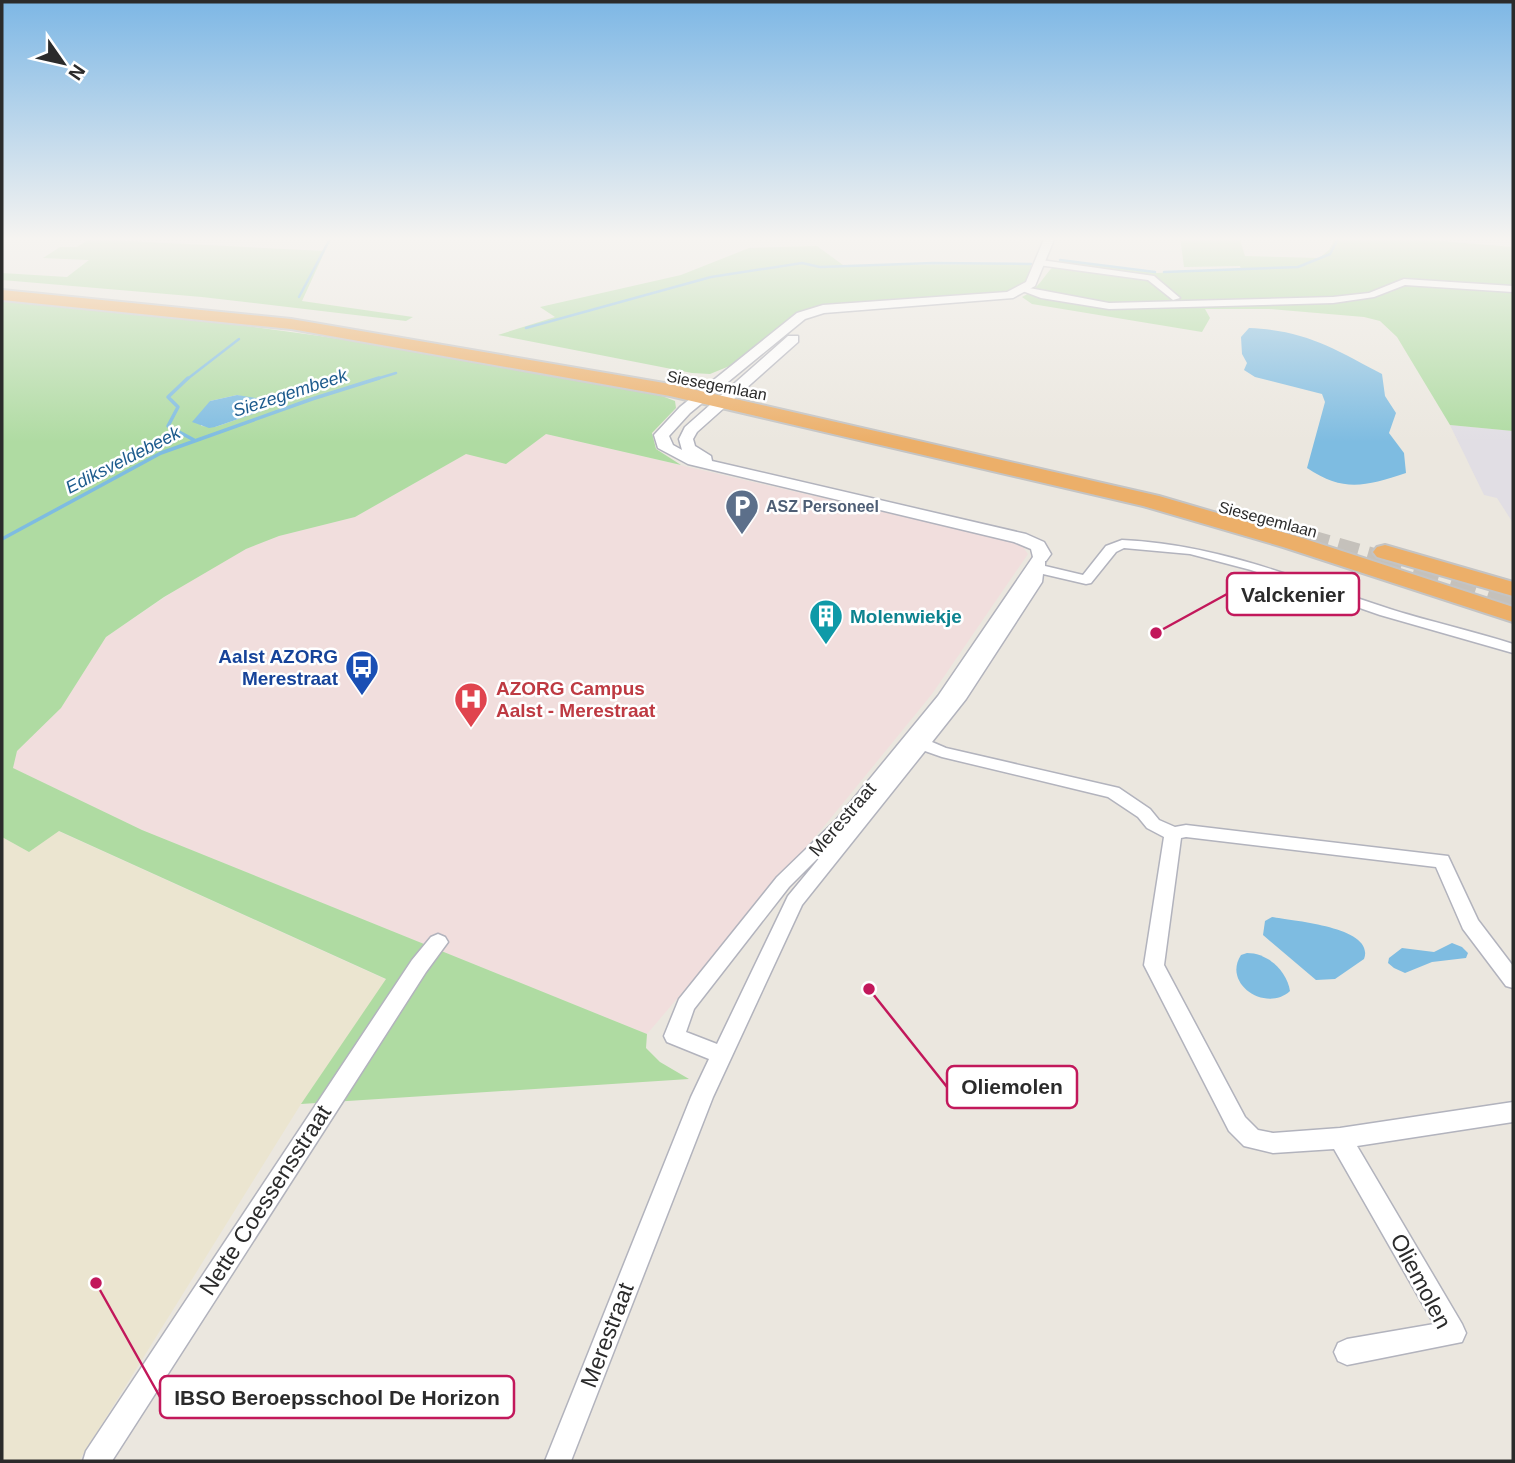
<svg xmlns="http://www.w3.org/2000/svg" width="1515" height="1463" font-family="Helvetica,sans-serif">
<rect width="100%" height="100%" fill="#ebe7df"/>
<path fill="#e1dee4" d="M 1450,425 L 1513,431 L 1513,523 L 1497,498 L 1484,495 Z"/>
<path fill="#ebe5d0" d="M 58,831 L 387,980 L 301,1104 L 79,1461 L 2,1461 L 2,837 L 29,852 Z"/>
<path fill="#f1dedd" d="M 546,434 L 1009,541 L 1023,547 L 1028,554 L 932,694 L 826,824 L 647,1034 L 142,830 L 13,768 L 17,751 L 61,708 L 106,637 L 189,581 L 246,549 L 279,536 L 355,517 L 466,454 L 506,464 Z"/>
<g fill="#afdba2" fill-rule="evenodd">
<path d="M 1180,237 L 1239,237 L 1245,256 L 1319,258 L 1329,250 L 1336,237 L 1393,237 L 1513,247 L 1513,431 L 1450,425 L 1397,337 L 1380,321 L 1364,317 L 1269,309 L 1205,309 L 1210,318 L 1202,332 L 1032,304 L 1022,297 C 1041,288 1044,273 1060,260 L 1157,273 L 1241,269 L 1240,266 L 1184,267 Z"/>
<path d="M 89,239 L 325,251 L 302,301 L 413,317 L 406,321 L 202,297 L 2,280 L 2,273 L 67,277 L 89,260 L 43,258 L 60,247 L 77,247 Z"/>
<path d="M 817,246 L 843,265 L 1031,264 C 1033,282 1019,288 1004,293 L 796,314 L 732,365 L 710,374 L 692,373 L 498,335 L 555,317 L 540,307 L 681,275 L 749,248 Z"/>
<path d="M 2,301 C 224,317 444,352 662,396 L 675,401 L 676,408 L 652,433 L 656,449 L 681,465 L 546,434 L 506,464 L 466,454 L 355,517 L 279,536 L 246,549 L 164,597 L 106,637 L 61,708 L 17,751 L 13,768 L 142,830 L 647,1034 L 646,1048 L 660,1062 L 689,1079 L 301,1104 L 386,979 L 59,831 L 29,852 L 2,837 ZM 237,395 L 264,402 L 262,411 L 215,427 L 201,426 L 210,401 Z"/>
</g>
<g fill="#7ebce1">
<path d="M 1249,328 C 1305,330 1335,349 1382,374 L 1385,396 L 1396,413 L 1389,433 L 1404,453 L 1406,473 C 1365,486 1345,493 1307,468 L 1325,402 L 1322,394 L 1255,377 L 1244,370 L 1247,363 L 1242,354 L 1241,337 Z"/>
<path d="M 237,395 L 262,399 L 264,408 L 262,411 L 215,427 L 209,428 L 192,422 L 210,401 Z"/>
<path d="M 1272,917 C 1293,921 1376,927 1364,959 L 1335,979 L 1316,980 L 1263,935 L 1265,921 Z"/>
<path d="M 1452,943 L 1462,947 L 1468,953 L 1466,958 L 1432,962 L 1405,973 L 1394,968 L 1388,963 L 1389,958 L 1402,948 L 1434,952 Z"/>
<path d="M 1247,953 C 1268,953 1287,971 1290,991 C 1266,1013 1222,984 1241,955 Z"/>
</g>
<g fill="none" stroke-linecap="round" stroke-linejoin="round">
<g stroke="#7ebce1" stroke-width="2.5">
<path d="M 1060,260 L 1155,272"/>
<path d="M 1164,272 L 1298,267 L 1330,254 L 1339,237"/>
<path d="M 299,297 L 331,237"/>
<path d="M 526,328 L 711,277 L 802,263 L 820,267 L 933,263 L 1031,264"/>
<path d="M 186,380 L 239,339"/>
<path d="M 373,380 L 396,373"/>
</g>
<g stroke="#7ebce1" stroke-width="3.5">
<path d="M 188,378 L 168,397 L 178,407 L 168,426 L 194,440"/>
<path d="M 2,539 L 161,453 L 312,399 L 379,378"/>
</g>
<path stroke="#c5c1bb" stroke-width="21" stroke-dasharray="21 10" stroke-linecap="butt" d="M 1218,514 L 1382,561"/>
<path stroke="#c5c1bb" stroke-width="26" stroke-dasharray="26 13" stroke-linecap="butt" d="M 1376,560 L 1513,603"/>
<g stroke="#b2b3bd" stroke-width="3">
<g id="street">
<path d="M 1041,260 L 1154,276 L 1180,298 L 1173,300 L 1148,280 L 1038,265 L 1038,261 Z"/>
<path d="M 1404,279 L 1513,286 L 1513,292 L 1405,285 L 1374,297 L 1333,303 L 1109,309 L 1041,298 L 1020,290 L 1024,287 L 1109,303 L 1333,297 L 1369,293 Z"/>
<path d="M 1122,540 C 1217,544 1301,580 1390,609 C 1431,622 1473,631 1513,644 L 1513,653 L 1380,615 L 1251,570 L 1190,554 L 1124,548 L 1116,552 L 1091,583 L 1086,584 L 1043,574 L 1042,582 L 966,699 L 932,742 L 946,748 L 1119,788 L 1150,809 L 1159,820 L 1175,827 L 1186,825 L 1448,856 L 1478,920 L 1513,966 L 1513,988 L 1506,986 L 1463,929 L 1436,867 L 1186,837 L 1181,838 L 1164,965 L 1245,1117 L 1258,1130 L 1273,1133 L 1340,1128 L 1513,1102 L 1513,1122 L 1357,1146 L 1462,1324 L 1466,1333 L 1462,1342 L 1347,1365 L 1338,1361 L 1334,1352 L 1338,1343 L 1347,1339 L 1434,1324 L 1334,1149 L 1273,1153 L 1244,1146 L 1229,1131 L 1144,965 L 1164,837 L 1147,828 L 1138,817 L 1108,797 L 942,757 L 925,751 L 802,905 L 713,1097 L 571,1461 L 545,1461 L 691,1097 L 709,1059 L 667,1042 L 664,1036 L 679,999 L 777,877 L 836,820 L 938,696 L 1035,554 L 1045,554 L 1045,566 L 1083,575 L 1106,546 ZM 826,850 L 788,896 L 717,1044 L 686,1032 L 694,1009 L 789,887 Z"/>
<path d="M 438,934 L 445,937 L 448,942 L 426,972 L 112,1461 L 83,1461 L 86,1451 L 412,960 L 431,937 Z"/>
</g>
</g>
<g stroke="#b2b3bd" stroke-width="3">
<path id="secondary" d="M 1045,237 L 1055,237 L 1035,286 L 1013,298 L 824,313 L 805,319 L 690,413 L 669,436 L 673,445 L 682,450 L 679,439 L 685,427 L 788,336 L 798,336 L 798,342 L 697,432 L 693,439 L 695,446 L 711,456 L 712,461 L 1026,534 L 1044,542 L 1051,554 L 1046,561 L 1034,561 L 1031,549 L 1014,542 L 688,464 L 658,448 L 654,435 L 680,407 L 797,313 L 823,305 L 1007,292 L 1026,282 Z"/>
</g>
<g stroke="#c4c4c4" stroke-width="4">
<g id="highway">
<path d="M 2,290 L 291,319 L 670,384 L 1159,496 L 1299,537 L 1513,607 L 1513,622 L 1283,547 L 1143,506 L 670,396 L 291,329 L 2,300 Z"/>
<path d="M 1385,545 L 1513,582 L 1513,596 L 1377,557 L 1373,552 L 1377,547 Z"/>
</g>
</g>
<use href="#street" fill="#fff" fill-rule="evenodd"/>
<use href="#secondary" fill="#fff" fill-rule="evenodd"/>
<use href="#highway" fill="#ecaf69" fill-rule="evenodd"/>
</g>
<linearGradient id="sky" x2="0" y2="1"><stop stop-color="#7db7e5"/><stop offset="0.54" stop-color="#f6f4f1"/><stop offset="1" stop-color="#f6f4f1" stop-opacity="0"/></linearGradient>
<rect width="1515" height="442" fill="url(#sky)"/>
<defs>
<g id="parking-pin" transform="scale(1.75)"><path d="M0 17L-7.5 6A9.5 9.5 0 1 1 7.5 6Z" fill="#5c6f8a" stroke="#fff"/><path d="M-3.5-5.5H1a3.5 3.5 0 0 1 0 7H-1V5.5H-3.5ZM-1-3.4V-.6H.8a1.4 1.4 0 0 0 0-2.8Z" fill="#fff"/></g>
<g id="building-pin" transform="scale(1.75)"><path d="M0 17L-7.5 6A9.5 9.5 0 1 1 7.5 6Z" fill="#0f9aa8" stroke="#fff"/><path d="M-4-6H4V6H1V3H-1V6H-4ZM-2.5-4.3h1.7v1.8h-1.7ZM.8-4.3h1.7v1.8H.8ZM-2.5-1h1.7V.8h-1.7ZM.8-1h1.7V.8H.8Z" fill="#fff"/></g>
<g id="bus-pin" transform="scale(1.75)"><path d="M0 17L-7.5 6A9.5 9.5 0 1 1 7.5 6Z" fill="#1a4fb4" stroke="#fff"/><path d="M-5-6H5V4H4V6H2V4H-2V6H-4V4H-5ZM-3.5-4V0h7V-4ZM-3.5 1.2v1.5H-2V1.2ZM2 1.2v1.5H3.5V1.2Z" fill="#fff"/></g>
<g id="hospital-pin" transform="scale(1.75)"><path d="M0 17L-7.5 6A9.5 9.5 0 1 1 7.5 6Z" fill="#e0444e" stroke="#fff"/><path d="M-5-5h3v3.5h4V-5h3V5h-3V1.5h-4V5h-3Z" fill="#fff"/></g>
</defs>
<g fill-rule="evenodd">
<use href="#parking-pin" x="742" y="506"/>
<use href="#building-pin" x="826" y="616"/>
<use href="#bus-pin" x="362" y="667"/>
<use href="#hospital-pin" x="471" y="699"/>
</g>
<g text-anchor="middle" stroke-width="5" stroke-linejoin="round" paint-order="stroke">
<g font-size="16" fill="#2b2b2b" stroke="#fff">
<text transform="translate(717 385) rotate(11)" y="6">Siesegemlaan</text>
<text transform="translate(1268 519) rotate(15)" y="6">Siesegemlaan</text>
</g>
<g font-size="16" font-weight="bold" fill="#4e5e75" stroke="#fff" text-anchor="start">
<text x="766" y="512">ASZ Personeel</text>
</g>
<g font-size="18" font-style="italic" fill="#1d5b8d" stroke="#fff">
<text transform="translate(290 393) rotate(-18)" y="6">Siezegembeek</text>
<text transform="translate(123 460) rotate(-27)" y="6">Ediksveldebeek</text>
</g>
<g font-size="19" font-weight="bold" fill="#0d838f" stroke="#fff" text-anchor="start">
<text x="850" y="623">Molenwiekje</text>
</g>
<g font-size="19" font-weight="bold" fill="#164399" stroke="#fff" text-anchor="end">
<text x="338" y="663">Aalst AZORG<tspan x="338" dy="22">Merestraat</tspan></text>
</g>
<g font-size="19" font-weight="bold" fill="#be3a42" stroke="#fff" text-anchor="start">
<text x="496" y="695">AZORG Campus<tspan x="496" dy="22">Aalst - Merestraat</tspan></text>
</g>
<g font-size="19" fill="#2b2b2b" stroke="#fff">
<text transform="translate(842 819) rotate(-49)" y="7">Merestraat</text>
</g>
<g font-size="23" fill="#2b2b2b" stroke="#fff">
<text transform="translate(265 1200) rotate(-57)" y="8">Nette Coessensstraat</text>
<text transform="translate(1421 1281) rotate(62)" y="8">Oliemolen</text>
<text transform="translate(607 1335) rotate(-69)" y="8">Merestraat</text>
</g>
</g>
<path fill="none" stroke="#c2185b" stroke-width="2.5" d="M1156 633L1227 594M869 989L947 1087M96 1283L160 1397"/>
<g fill="#c2185b" stroke="#fff" stroke-width="2.5">
<circle cx="1156" cy="633" r="7"/>
<circle cx="869" cy="989" r="7"/>
<circle cx="96" cy="1283" r="7"/>
</g>
<g fill="#fff" stroke="#c2185b" stroke-width="2.5">
<rect x="1227" y="573" width="132" height="42" rx="7"/>
<rect x="947" y="1066" width="130" height="42" rx="7"/>
<rect x="160" y="1376" width="354" height="42" rx="7"/>
</g>
<g font-size="21" text-anchor="middle" font-weight="bold" fill="#2b2b2b">
<text x="1293" y="602">Valckenier</text>
<text x="1012" y="1094">Oliemolen</text>
<text x="337" y="1405">IBSO Beroepsschool De Horizon</text>
</g>
<rect width="1515" height="1463" fill="none" stroke="#2b2b2b" stroke-width="7"/>
<g transform="translate(63 63) rotate(124)" stroke="#ffffff" stroke-width="5" paint-order="stroke">
<path d="M0-5L12 26L0 18L-12 26Z" fill="#2b2b2b"/>
<text y="-10" font-size="19" font-weight="bold" text-anchor="middle" fill="#2b2b2b">N</text>
</g>
</svg>
